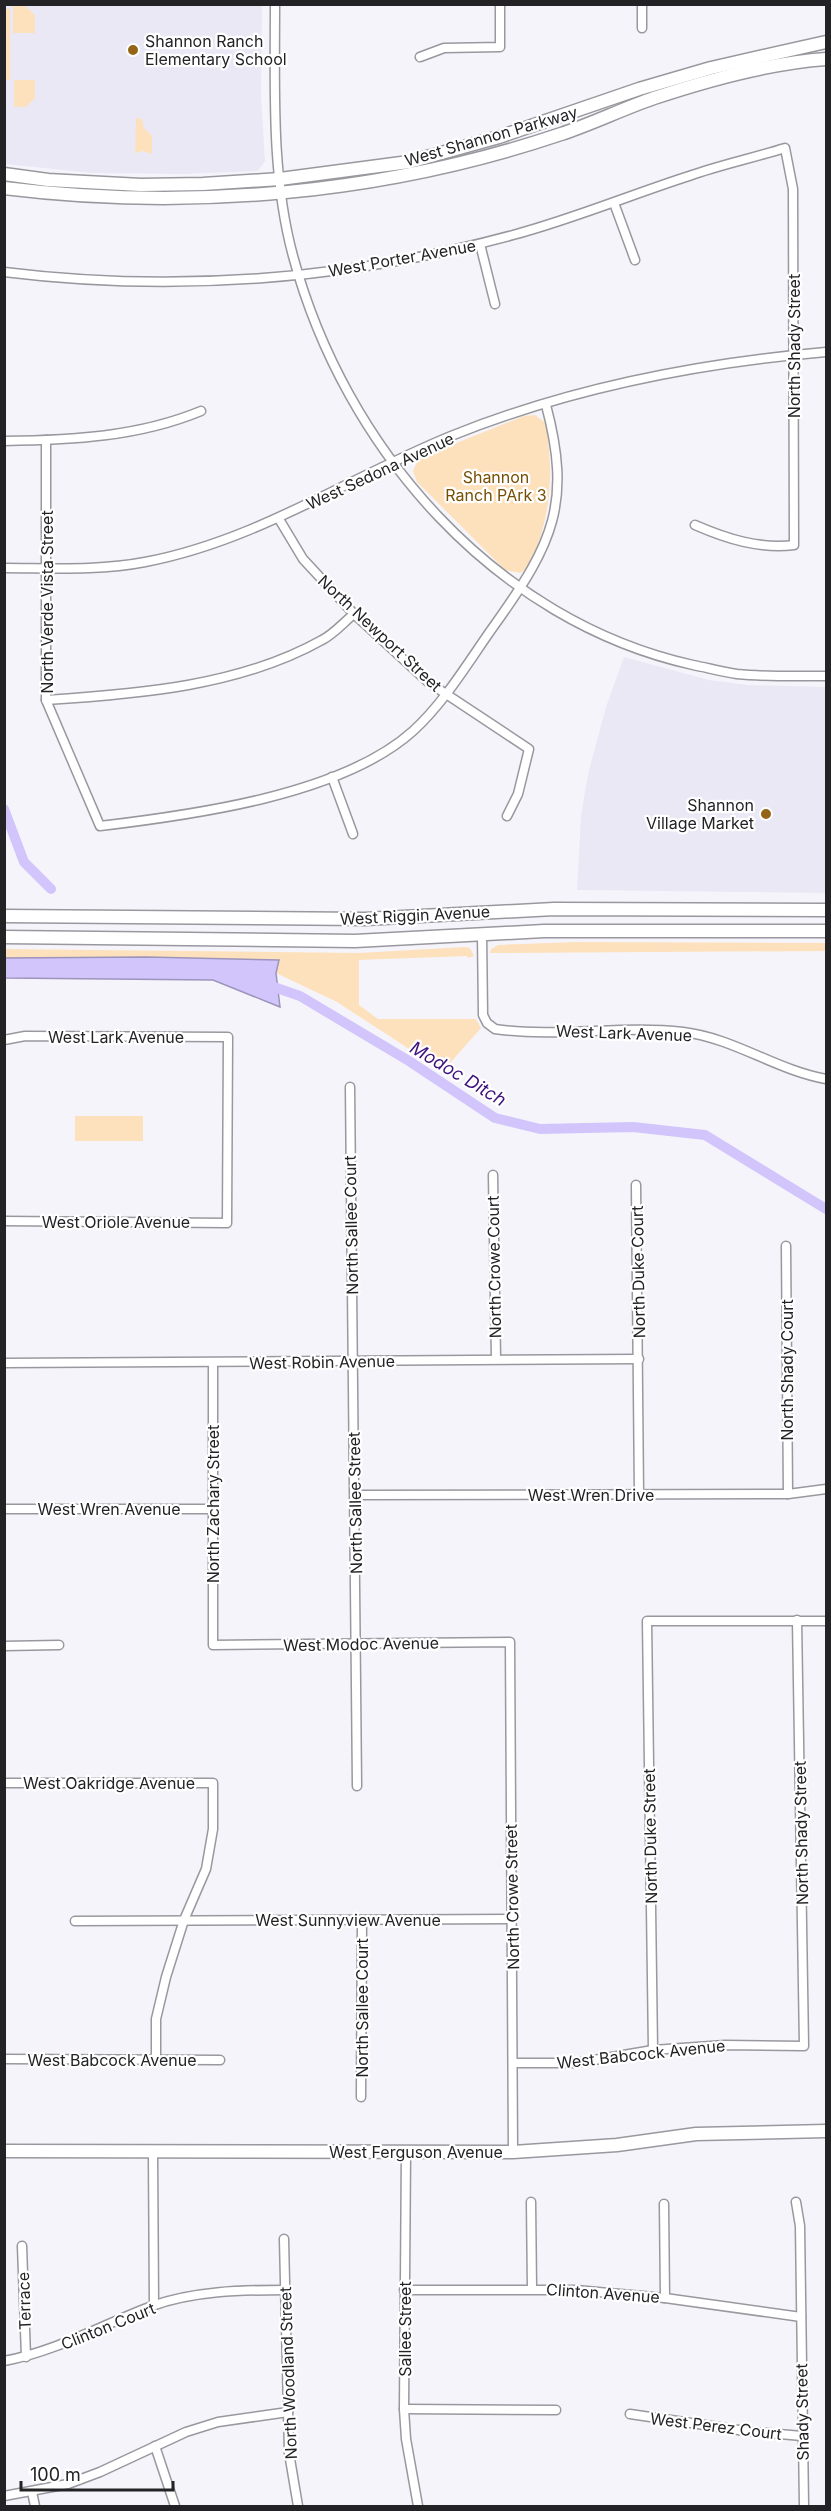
<svg xmlns="http://www.w3.org/2000/svg" width="831" height="2511" font-family="Inter,sans-serif">
<rect width="100%" height="100%" fill="#f6f4fb"/>
<g fill="#ebe8f6">
<path d="M 5,5 L 262,5 L 261,96 L 265,161 L 258,171 L 185,174 L 92,173 L 5,164 Z"/>
<path d="M 624,657 L 709,680 L 748,685 L 826,687 L 826,893 L 577,890 L 581,816 L 588,774 L 606,707 Z"/>
</g>
<g fill="#fde1bc">
<path d="M 13,6 L 25,6 L 35,15 L 35,33 L 13,33 Z"/>
<rect x="5" y="9" width="5" height="71"/>
<path d="M 14,80 L 35,80 L 35,98 L 26,107 L 14,107 Z"/>
<path d="M 136,118 L 142,119 L 144,128 L 152,136 L 152,154 L 143,151 L 135,153 Z"/>
<path d="M 535,415 L 546,423 C 548,432 548,441 549,451 C 553,492 546,530 528,568 L 520,573 L 505,570 L 417,482 L 413,471 L 419,458 L 524,416 Z"/>
<path d="M 576,942 L 826,943 L 826,951 L 490,953 L 491,949 L 498,945 Z"/>
<path d="M 465,947 L 470,948 L 474,956 L 468,958 L 467,956 L 359,960 L 359,1005 L 378,1019 L 476,1019 L 481,1028 L 443,1071 L 337,1002 L 276,973 L 279,960 L 146,957 L 5,958 L 4,949 L 359,953 Z"/>
<rect x="75" y="1116" width="68" height="25"/>
</g>
<path fill="#d1c5fc" stroke="#9d94bc" stroke-width="1.5" d="M 146,957 L 279,960 L 276,973 L 280,1007 L 213,980 L 5,978 L 5,958 Z"/>
<g fill="none" stroke-linecap="round" stroke-linejoin="round">
<g stroke="#d1c5fc" stroke-width="10">
<path d="M 4,809 L 24,862 L 51,889"/>
<path d="M 265,984 L 300,996 L 409,1061 L 495,1118 L 540,1129 L 633,1127 L 705,1135 L 826,1209"/>
</g>
<g stroke="#99989e" stroke-width="11">
<g id="street">
<path d="M 275,4 C 275,88 271,175 293,256 C 345,449 495,621 693,665 C 708,668 723,672 737,674 C 766,677 797,676 826,676"/>
<path d="M 642,28 L 642,4"/>
<path d="M 420,57 L 444,48 L 500,47 L 500,4"/>
<path d="M 614,203 L 635,260"/>
<path d="M 480,244 L 495,304"/>
<path d="M 4,272 C 174,293 348,280 513,235 C 573,219 630,195 689,176 C 720,165 753,158 785,148 L 793,189 L 794,545 C 759,549 727,539 695,525"/>
<path d="M 46,440 L 46,700 L 100,826 C 193,815 342,795 413,731 C 446,701 470,659 496,623 C 553,543 572,503 546,405"/>
<path d="M 4,441 C 72,440 138,437 201,411"/>
<path d="M 279,519 L 303,559 L 354,614 L 428,682 L 529,749 L 518,794 L 507,816"/>
<path d="M 4,568 C 51,568 99,571 145,562 C 256,541 348,478 451,436 C 570,388 699,363 826,352"/>
<path d="M 46,700 C 139,694 240,686 322,640 C 334,634 344,622 354,614"/>
<path d="M 332,777 L 353,834"/>
<path d="M 482,934 L 483,1015 L 487,1023 L 495,1029 C 557,1038 622,1025 683,1032 C 734,1038 776,1070 826,1079"/>
<path d="M 4,1040 L 25,1036 L 228,1037 L 227,1223 L 4,1221"/>
<path d="M 350,1087 L 357,1786"/>
<path d="M 493,1175 L 496,1359"/>
<path d="M 636,1185 L 639,1495"/>
<path d="M 786,1246 L 788,1494"/>
<path d="M 4,1363 L 639,1359"/>
<path d="M 213,1363 L 213,1645 L 510,1642 L 513,2152"/>
<path d="M 356,1495 L 788,1494 L 826,1489"/>
<path d="M 4,1509 L 214,1509"/>
<path d="M 4,1646 L 59,1645"/>
<path d="M 4,1783 L 213,1783 L 213,1829 L 206,1869 L 184,1920 L 166,1977 L 156,2019 L 156,2060"/>
<path d="M 75,1921 L 511,1919"/>
<path d="M 653,2050 L 647,1621 L 826,1621"/>
<path d="M 4,2059 L 220,2060"/>
<path d="M 514,2063 L 576,2063 L 653,2050 L 725,2045 L 804,2046 L 797,1620"/>
<path d="M 361,2097 L 362,1920"/>
<path d="M 406,2151 L 404,2409 L 406,2439 L 418,2506"/>
<path d="M 153,2153 L 154,2305"/>
<path d="M 531,2202 L 532,2288"/>
<path d="M 796,2202 L 800,2226 L 804,2506"/>
<path d="M 664,2204 L 665,2298"/>
<path d="M 284,2239 L 289,2453 L 298,2506"/>
<path d="M 22,2246 L 26,2357"/>
<path d="M 404,2290 L 576,2290 L 665,2298 L 801,2317"/>
<path d="M 4,2361 C 57,2351 102,2325 152,2306 C 193,2291 241,2290 285,2290"/>
<path d="M 404,2409 L 556,2410"/>
<path d="M 630,2414 L 745,2431 L 802,2436"/>
<path d="M 155,2446 L 175,2506"/>
<path d="M 32,2492 L 35,2506"/>
<path d="M 4,2496 L 68,2484 L 100,2472 L 186,2432 L 218,2422 L 288,2412"/>
</g>
</g>
<g stroke="#99989e" stroke-width="15">
<g id="secondary">
<path d="M 4,174 L 48,180 L 141,185 L 203,184 L 280,179 L 409,162 L 499,137 L 639,89 L 711,68 L 826,42"/>
<path d="M 4,188 C 190,211 383,194 561,134 C 592,124 622,109 654,98 C 708,80 769,63 826,59"/>
<path d="M 4,916 L 365,919 L 554,909 L 826,910"/>
<path d="M 4,937 L 355,941 L 544,931 L 826,931"/>
<path d="M 4,2151 L 513,2152 L 617,2145 L 696,2134 L 826,2131"/>
</g>
</g>
<use href="#street" stroke="#fff" stroke-width="8"/>
<use href="#secondary" stroke="#fff" stroke-width="12"/>
</g>
<g fill="#946514" stroke="#fff" stroke-width="2">
<circle cx="133" cy="50" r="6"/>
<circle cx="766" cy="814" r="6"/>
</g>
<g text-anchor="middle" stroke-width="4.5" stroke-linejoin="round" paint-order="stroke">
<g font-size="16" fill="#232225" stroke="#fff" text-anchor="start">
<text x="145" y="47">Shannon Ranch<tspan x="145" dy="18">Elementary School</tspan></text>
<text x="754" y="811" text-anchor="end">Shannon<tspan x="754" dy="18">Village Market</tspan></text>
</g>
<g font-size="16" fill="#232225" stroke="#fff">
<text transform="translate(491 136) rotate(-16)" y="6">West Shannon Parkway</text>
<text transform="translate(402 258) rotate(-10)" y="6">West Porter Avenue</text>
<text transform="translate(794 346) rotate(-90)" y="6">North Shady Street</text>
<text transform="translate(380 471) rotate(-25)" y="6">West Sedona Avenue</text>
<text transform="translate(47 602) rotate(-90)" y="6">North Verde Vista Street</text>
<text transform="translate(380 633) rotate(43)" y="6">North Newport Street</text>
<text transform="translate(415 915) rotate(-3)" y="6">West Riggin Avenue</text>
<text transform="translate(624 1033) rotate(2)" y="6">West Lark Avenue</text>
<text x="116" y="1043">West Lark Avenue</text>
<text x="116" y="1228">West Oriole Avenue</text>
<text transform="translate(351 1225) rotate(-91)" y="6">North Sallee Court</text>
<text transform="translate(494 1267) rotate(-91)" y="6">North Crowe Court</text>
<text transform="translate(638 1272) rotate(-91)" y="6">North Duke Court</text>
<text transform="translate(322 1362) rotate(-1)" y="6">West Robin Avenue</text>
<text transform="translate(787 1370) rotate(-90)" y="6">North Shady Court</text>
<text x="591" y="1501">West Wren Drive</text>
<text transform="translate(355 1503) rotate(-91)" y="6">North Sallee Street</text>
<text transform="translate(213 1504) rotate(-90)" y="6">North Zachary Street</text>
<text x="109" y="1515">West Wren Avenue</text>
<text transform="translate(361 1644) rotate(-1)" y="6">West Modoc Avenue</text>
<text x="109" y="1789">West Oakridge Avenue</text>
<text transform="translate(801 1833) rotate(-91)" y="6">North Shady Street</text>
<text transform="translate(650 1836) rotate(-91)" y="6">North Duke Street</text>
<text transform="translate(512 1897) rotate(-91)" y="6">North Crowe Street</text>
<text x="348" y="1926">West Sunnyview Avenue</text>
<text transform="translate(362 2008) rotate(-90)" y="6">North Sallee Court</text>
<text transform="translate(641 2054) rotate(-6)" y="6">West Babcock Avenue</text>
<text x="112" y="2066">West Babcock Avenue</text>
<text x="416" y="2158">West Ferguson Avenue</text>
<text transform="translate(603 2293) rotate(4)" y="6">Clinton Avenue</text>
<text transform="translate(24 2301) rotate(-92)" y="6">Terrace</text>
<text transform="translate(108 2326) rotate(-22)" y="6">Clinton Court</text>
<text transform="translate(405 2329) rotate(-90)" y="6">Sallee Street</text>
<text transform="translate(288 2373) rotate(-92)" y="6">North Woodland Street</text>
<text transform="translate(802 2412) rotate(-91)" y="6">Shady Street</text>
<text transform="translate(716 2426) rotate(7)" y="6">West Perez Court</text>
</g>
<g font-size="16" fill="#764e03" stroke="#fff">
<text x="496" y="483">Shannon<tspan x="496" dy="18">Ranch PArk 3</tspan></text>
</g>
<g font-size="18" font-style="italic" fill="#3e127c" stroke="#fff">
<text transform="translate(458 1074) rotate(31)" y="6">Modoc Ditch</text>
</g>
</g>
<rect width="831" height="2511" fill="none" stroke="#232225" stroke-width="12"/>
<path d="M21 2481v9h152v-9" fill="none" stroke="#232225" stroke-width="3"/>
<text x="30" y="2481" font-size="18" fill="#232225" stroke="#ffffff" stroke-width="4.5" paint-order="stroke">100 m</text>
</svg>
